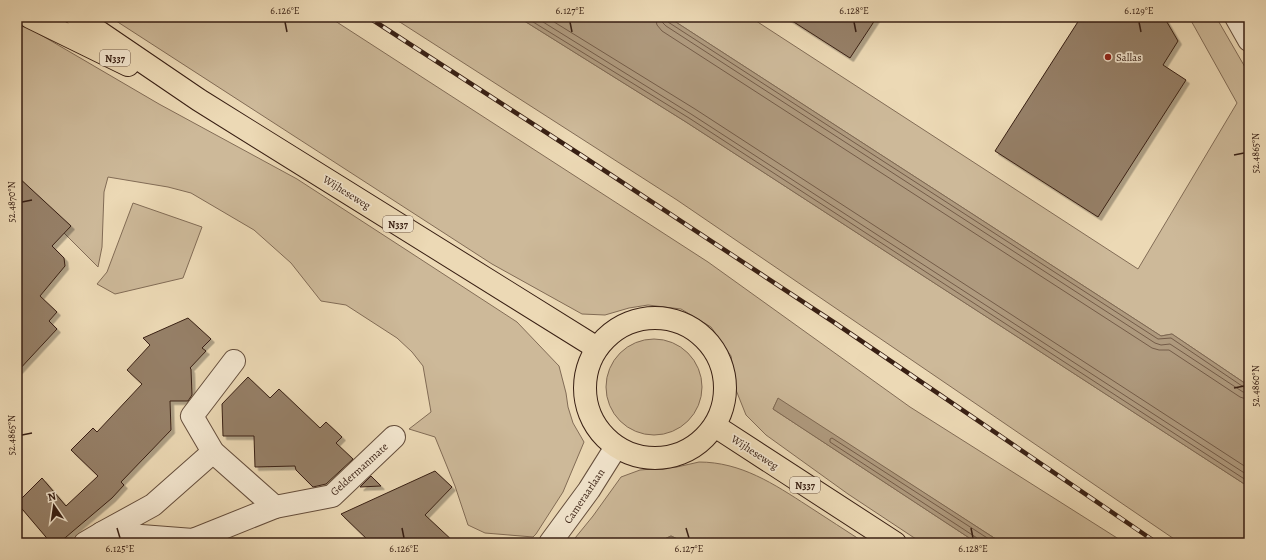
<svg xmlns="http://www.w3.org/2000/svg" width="1266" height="560" font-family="Alegreya,serif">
<defs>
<filter id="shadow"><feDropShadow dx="3.5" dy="3.5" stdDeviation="0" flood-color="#0004"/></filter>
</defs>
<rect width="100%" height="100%" fill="#ecd9b5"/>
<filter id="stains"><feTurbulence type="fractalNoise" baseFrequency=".005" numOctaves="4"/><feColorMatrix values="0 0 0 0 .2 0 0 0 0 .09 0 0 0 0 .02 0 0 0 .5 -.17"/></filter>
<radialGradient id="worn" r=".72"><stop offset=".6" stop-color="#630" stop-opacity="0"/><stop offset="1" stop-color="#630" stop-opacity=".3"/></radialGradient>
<g fill="#cdb999" stroke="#826c56">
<path d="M 110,17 L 329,17 L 708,262 L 910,407 L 1125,543 L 1002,543 L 778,399 L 773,409 L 977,543 L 922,543 L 848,494 L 766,435 L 746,415 L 736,390 L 731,356 L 711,327 L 681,309 L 648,305 L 629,308 L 605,315 L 582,314 L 492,264 Z"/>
<path d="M 392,17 L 518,17 L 686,122 L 1249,487 L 1249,543 L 1180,543 L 677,200 Z"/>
<path d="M 668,17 L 750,17 L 1138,269 L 1237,103 L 1189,17 L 1216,17 L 1249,74 L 1249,386 L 1172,334 L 1161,336 Z"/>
<path d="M 17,21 L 159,104 L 297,179 L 408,251 L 517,322 L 559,366 L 566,393 L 568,407 L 573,423 L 584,442 L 563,492 L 536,534 L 533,537 L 485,533 L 468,525 L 455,486 L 435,437 L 409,429 L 431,412 L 423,366 L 412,352 L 397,338 L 346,305 L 321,301 L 291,263 L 254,230 L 191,193 L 168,187 L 108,177 L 104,192 L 102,247 L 98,267 L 31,200 L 17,192 Z"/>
<path d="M 133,203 L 202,227 L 183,278 L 115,294 L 97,284 L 107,272 Z"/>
<circle cx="654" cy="387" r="48"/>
<path d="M 699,462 C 741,462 774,484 808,506 C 827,518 846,531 865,543 L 686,543 L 671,536 L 656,543 L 571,543 L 593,516 L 621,477 L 640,470 L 677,467 Z"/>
</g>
<g fill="#af9a7e" stroke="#7f6953">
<path d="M 518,17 L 668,17 L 1161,336 L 1172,334 L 1249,386 L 1249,487 L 686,122 Z"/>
<path d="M 778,398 L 1002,543 L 977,543 L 773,409 Z"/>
<path d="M 671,536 L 686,543 L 656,543 Z"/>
</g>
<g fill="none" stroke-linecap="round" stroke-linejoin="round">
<g stroke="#745c48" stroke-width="1">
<path d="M 525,17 L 689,118 L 1249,482"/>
<path d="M 535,17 L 691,114 L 1249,476"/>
<path d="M 546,17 L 695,109 L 1249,469"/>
<path d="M 655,17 L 657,25 L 662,31 L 1152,348 L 1159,350 L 1169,350 L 1240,397 L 1249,400"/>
<path d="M 661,17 L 662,22 L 666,26 L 1155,343 L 1161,345 L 1170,344 L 1243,392 L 1249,394"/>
<path d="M 666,17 L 668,22 L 1158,339 L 1171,338 L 1245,388 L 1249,389"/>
<path d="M 979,543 L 977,538 L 830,442 L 830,439 L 832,438 L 995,543"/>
</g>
</g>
<g fill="#968067" stroke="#381f13" filter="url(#shadow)">
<path d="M 786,17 L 877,17 L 850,58 Z"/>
<path d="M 1081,17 L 1164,17 L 1178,41 L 1163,65 L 1186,80 L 1098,217 L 995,151 Z"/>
<path d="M 17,176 L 71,226 L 52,246 L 64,258 L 65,266 L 40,296 L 57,312 L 49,321 L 57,329 L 17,372 Z"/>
<path d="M 188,318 L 211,339 L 202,348 L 206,351 L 190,368 L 191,369 L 192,395 L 188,401 L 170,401 L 171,430 L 121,482 L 124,485 L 112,498 L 59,543 L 51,543 L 17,503 L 42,478 L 66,506 L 98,476 L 71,450 L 93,428 L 97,432 L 142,384 L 127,370 L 150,345 L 143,338 Z"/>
<path d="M 248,377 L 270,398 L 279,389 L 320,428 L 326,422 L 342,437 L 336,443 L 353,459 L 326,484 L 313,487 L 296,470 L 295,466 L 255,467 L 254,436 L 223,436 L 222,404 Z"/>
<path d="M 435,471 L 452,487 L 425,515 L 455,543 L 371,543 L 341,514 Z"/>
<path d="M 371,476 L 381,486 L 360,487 Z"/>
</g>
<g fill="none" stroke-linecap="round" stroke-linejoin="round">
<g stroke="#654e3c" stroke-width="24">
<g id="minor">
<path d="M 234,361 L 192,416 L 213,452 L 275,507"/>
<path d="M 102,533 L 153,505 L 213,452"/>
<path d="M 85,543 L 102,533 L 193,540 L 275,507 L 332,496 L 394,437"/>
<path d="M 550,543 L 589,490 L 616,447"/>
</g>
</g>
<g stroke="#654e3c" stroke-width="24">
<path id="tertiary" d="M 1236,17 L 1249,40"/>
</g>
<g stroke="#381f13" stroke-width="24">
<g id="primary">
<path d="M 30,17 L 128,65"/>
<path d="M 77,17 L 199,100 L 597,348"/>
<circle cx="655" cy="388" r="70"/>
<path d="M 715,426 L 895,543"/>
</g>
</g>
<use href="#minor" stroke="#f3e6cf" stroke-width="22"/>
<use href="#tertiary" stroke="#f3e6cf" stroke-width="22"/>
<use href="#primary" stroke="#ecd9b5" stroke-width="22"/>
<g stroke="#381f13" stroke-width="4.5">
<path id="rail" d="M 368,17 L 584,157 L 835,323 L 1157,543"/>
</g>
<use href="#rail" stroke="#f3e6cf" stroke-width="3" stroke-dasharray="9" stroke-linecap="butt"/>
</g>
<path fill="none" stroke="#381f13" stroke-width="1.5" d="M 285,22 L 287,32M 570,22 L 572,32M 854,22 L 856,32M 1139,22 L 1141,32M 1234,155 L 1244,153M 22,202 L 32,200M 1234,388 L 1244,386M 22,435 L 32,433M 117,528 L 120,538M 402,528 L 404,538M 686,528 L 689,538M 971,528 L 973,538"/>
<circle fill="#8f2418" stroke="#f3e6cf" stroke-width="1.5" cx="1108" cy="57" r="4"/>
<g text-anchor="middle" stroke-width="3.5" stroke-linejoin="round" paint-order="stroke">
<g fill="#f3e6cf" stroke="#705b4b" stroke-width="1">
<rect x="100" y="50" width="30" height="16" rx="3"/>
<rect x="383" y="216" width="30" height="16" rx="3"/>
<rect x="790" y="477" width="30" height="16" rx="3"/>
</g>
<g font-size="10" font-weight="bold" fill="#381f13">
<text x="115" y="62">N337</text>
<text x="398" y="228">N337</text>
<text x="805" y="489">N337</text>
</g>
<g font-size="11" fill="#381f13" stroke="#f3e6cf" text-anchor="start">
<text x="1116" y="61">Sallas</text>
</g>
<g font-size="11" fill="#381f13" stroke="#f3e6cf">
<text transform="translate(347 192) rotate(32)" y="4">Wijheseweg</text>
<text transform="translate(755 452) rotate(33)" y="4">Wijheseweg</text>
<text transform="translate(359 469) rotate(-42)" y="4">Geldermanmate</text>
<text transform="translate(584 496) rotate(-56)" y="4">Cameraarlaan</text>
</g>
</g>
<rect width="1266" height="560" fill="none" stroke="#ecd9b5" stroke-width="44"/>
<g transform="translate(54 506) rotate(347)" stroke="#f3e6cf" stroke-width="3" paint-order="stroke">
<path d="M0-3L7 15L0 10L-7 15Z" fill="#381f13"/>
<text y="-6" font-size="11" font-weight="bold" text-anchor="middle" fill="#381f13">N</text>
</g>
<rect x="22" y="22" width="1222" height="516" fill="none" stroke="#381f13" stroke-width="1.5"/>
<g font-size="10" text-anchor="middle" fill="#381f13">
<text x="285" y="14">6.126°E</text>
<text x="570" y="14">6.127°E</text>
<text x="854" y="14">6.128°E</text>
<text x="1139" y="14">6.129°E</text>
<text transform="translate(1255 153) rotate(-90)" y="4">52.4865°N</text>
<text transform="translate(11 202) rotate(-90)" y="4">52.4870°N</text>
<text transform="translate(1255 386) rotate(-90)" y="4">52.4860°N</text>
<text transform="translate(11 435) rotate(-90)" y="4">52.4865°N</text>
<text x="120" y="552">6.125°E</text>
<text x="404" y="552">6.126°E</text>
<text x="689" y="552">6.127°E</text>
<text x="973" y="552">6.128°E</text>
</g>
<rect width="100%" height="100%" filter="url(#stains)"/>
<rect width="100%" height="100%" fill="url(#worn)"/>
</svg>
